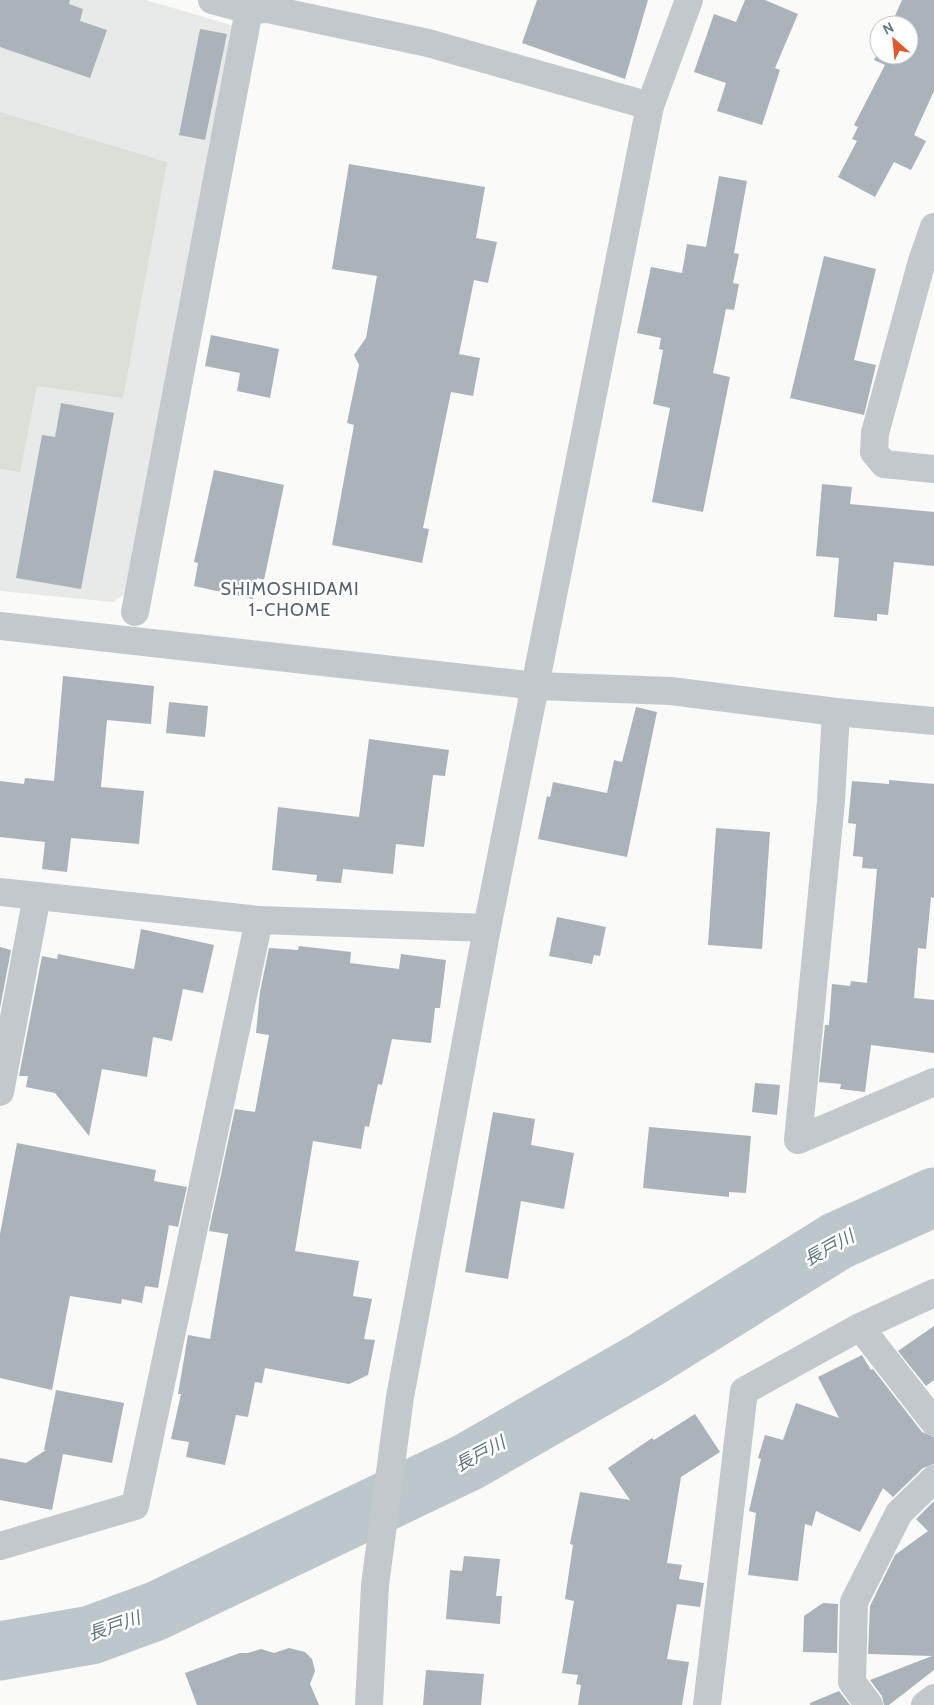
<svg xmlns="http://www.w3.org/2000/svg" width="934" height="1705" font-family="Cabin,'Noto Sans JP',sans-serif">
<rect width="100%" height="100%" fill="#fafaf8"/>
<path fill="#e8e9e9" d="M 0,0 L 146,0 L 234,26 L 126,593 L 113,602 L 0,591 Z"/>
<path fill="#dadfd7" d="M 0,112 L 167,162 L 123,398 L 37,386 L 20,472 L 0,469 Z"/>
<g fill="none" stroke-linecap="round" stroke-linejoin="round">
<path stroke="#bbc7cb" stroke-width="59" d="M 0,1651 L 91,1635 L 156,1611 L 468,1462 L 644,1361 L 837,1241 L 934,1197"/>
</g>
<g fill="#aab3b9">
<path d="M 0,0 L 70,0 L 69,4 L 83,9 L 80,21 L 107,30 L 90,78 L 0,47 Z"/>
<path d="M 537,0 L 648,0 L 625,79 L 522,43 Z"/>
<path d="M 745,0 L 765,0 L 798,14 L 775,68 L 780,70 L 762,125 L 717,111 L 726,83 L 694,72 L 714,14 L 736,22 Z"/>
<path d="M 902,0 L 934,0 L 934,91 L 914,135 L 926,141 L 911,170 L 894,162 L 875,197 L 838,177 L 857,141 L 852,139 L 858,127 L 854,125 L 885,65 L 874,60 L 879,50 L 879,55 L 909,55 L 909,25 L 891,25 Z"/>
<path d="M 200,29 L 227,34 L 205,140 L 179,135 Z"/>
<path d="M 349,164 L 485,187 L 476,238 L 497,242 L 488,283 L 474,280 L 459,354 L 480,358 L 473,396 L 451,392 L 423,528 L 429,529 L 422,563 L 332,545 L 354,425 L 347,423 L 359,365 L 354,355 L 366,338 L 377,276 L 332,269 Z"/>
<path d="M 719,176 L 747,181 L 734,253 L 739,254 L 733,283 L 739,284 L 734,310 L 726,309 L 713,373 L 730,377 L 703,512 L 652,502 L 670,408 L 653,404 L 663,350 L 659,349 L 661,338 L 637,333 L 651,267 L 682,273 L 687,244 L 706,247 Z"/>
<path d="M 824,256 L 876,269 L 854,360 L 876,365 L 864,415 L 790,398 Z"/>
<path d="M 211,335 L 279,349 L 270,398 L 237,391 L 240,373 L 205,366 Z"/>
<path d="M 61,403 L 114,413 L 81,589 L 16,578 L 42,435 L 55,437 Z"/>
<path d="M 214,470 L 284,485 L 264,580 L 257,578 L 253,599 L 194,586 L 198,563 L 194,562 Z"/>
<path d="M 822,484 L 852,487 L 850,504 L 934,512 L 934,566 L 894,562 L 888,615 L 877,614 L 877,621 L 834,617 L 839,558 L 816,556 Z"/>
<path d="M 63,676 L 154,686 L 151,724 L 107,720 L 101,787 L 144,791 L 139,844 L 71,838 L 67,872 L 42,869 L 45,842 L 0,837 L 0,781 L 24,784 L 25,778 L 54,781 Z"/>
<path d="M 169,702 L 208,706 L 205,737 L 166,733 Z"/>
<path d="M 636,707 L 657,712 L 627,857 L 538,839 L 547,796 L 550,797 L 553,782 L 607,793 L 614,760 L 622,762 Z"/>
<path d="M 369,739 L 449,750 L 445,776 L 433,775 L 424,847 L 396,844 L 393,874 L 343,869 L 341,883 L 316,881 L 317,875 L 272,870 L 278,807 L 359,817 Z"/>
<path d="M 889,780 L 934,784 L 934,898 L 931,897 L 926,949 L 918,948 L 914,998 L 934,1000 L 934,1053 L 871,1045 L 865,1092 L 840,1089 L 841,1084 L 819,1082 L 825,1025 L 829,1025 L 832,984 L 850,986 L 851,981 L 867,983 L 877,869 L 862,868 L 863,857 L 853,856 L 856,824 L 848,823 L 852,781 L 889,784 Z"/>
<path d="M 716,828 L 770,832 L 762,949 L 708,945 Z"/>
<path d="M 557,917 L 606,927 L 600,956 L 594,955 L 592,964 L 549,956 Z"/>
<path d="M 141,929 L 214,945 L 203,993 L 183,989 L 172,1041 L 153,1037 L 147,1077 L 102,1069 L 89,1136 L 55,1093 L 26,1087 L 28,1076 L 19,1076 L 42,956 L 57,959 L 58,954 L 134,969 Z"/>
<path d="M 299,946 L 351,952 L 350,963 L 399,969 L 401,954 L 446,960 L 440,1008 L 435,1008 L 431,1043 L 392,1039 L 382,1085 L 378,1084 L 369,1127 L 365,1126 L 361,1149 L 313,1141 L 295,1251 L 359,1261 L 353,1296 L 372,1299 L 364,1339 L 375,1340 L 368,1375 L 349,1384 L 265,1368 L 262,1383 L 255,1382 L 248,1417 L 236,1415 L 225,1465 L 186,1457 L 189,1442 L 171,1439 L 181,1394 L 178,1394 L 188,1335 L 210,1339 L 228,1234 L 209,1231 L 235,1109 L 255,1112 L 269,1035 L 256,1033 L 260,992 L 269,948 L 298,950 Z"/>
<path d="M 0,947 L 11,950 L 0,1008 Z"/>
<path d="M 755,1083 L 780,1085 L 777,1115 L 752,1112 Z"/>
<path d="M 493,1112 L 535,1119 L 531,1145 L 574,1153 L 564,1209 L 521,1201 L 508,1279 L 465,1272 Z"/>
<path d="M 649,1127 L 751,1136 L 746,1193 L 729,1192 L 729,1197 L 643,1188 Z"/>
<path d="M 17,1143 L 156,1170 L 154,1181 L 187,1187 L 178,1227 L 169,1225 L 158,1288 L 145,1286 L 142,1303 L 122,1299 L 121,1304 L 70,1296 L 52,1390 L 0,1378 L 0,1234 Z"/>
<path d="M 934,1326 L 934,1380 L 926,1386 L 898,1351 Z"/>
<path d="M 862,1355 L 871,1370 L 873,1369 L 922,1432 L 934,1437 L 934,1464 L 923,1468 L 893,1497 L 883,1488 L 860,1532 L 816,1511 L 812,1526 L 805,1524 L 798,1581 L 748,1575 L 756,1513 L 749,1511 L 761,1459 L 758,1458 L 765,1435 L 783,1440 L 796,1403 L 839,1418 L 818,1377 Z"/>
<path d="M 56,1390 L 124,1403 L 112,1463 L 63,1454 L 52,1510 L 0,1500 L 0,1458 L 26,1463 L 46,1450 L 44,1450 Z"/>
<path d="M 695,1414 L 720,1452 L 681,1477 L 667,1563 L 682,1565 L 679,1579 L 704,1583 L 700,1607 L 677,1604 L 667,1659 L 689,1662 L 682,1705 L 578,1705 L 581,1685 L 576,1684 L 578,1675 L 562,1673 L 574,1601 L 565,1599 L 573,1545 L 570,1544 L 580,1492 L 630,1500 L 608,1468 L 652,1438 L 654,1440 Z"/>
<path d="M 934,1501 L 934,1670 L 889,1705 L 884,1705 L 882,1696 L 870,1680 L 932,1656 L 868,1654 L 870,1606 L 895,1555 L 928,1531 L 916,1519 Z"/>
<path d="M 464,1556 L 500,1559 L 496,1596 L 502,1596 L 500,1624 L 446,1619 L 450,1570 L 462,1571 Z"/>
<path d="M 823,1603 L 838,1604 L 837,1653 L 803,1652 L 804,1616 Z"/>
<path d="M 289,1648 L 305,1652 L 312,1659 L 315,1671 L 310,1684 L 319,1705 L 197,1705 L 185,1673 L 240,1653 L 248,1653 L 261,1649 L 274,1653 Z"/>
<path d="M 426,1670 L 484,1674 L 481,1705 L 423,1705 Z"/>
<path d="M 839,1691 L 850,1705 L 810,1705 L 810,1703 Z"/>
</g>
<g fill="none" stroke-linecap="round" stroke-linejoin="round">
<path stroke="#c3c8cc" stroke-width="28" d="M 135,612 L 249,10"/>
<g stroke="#c3c8cc" stroke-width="28">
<path d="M 212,0 L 249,10 L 268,9 L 428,43 L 650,106"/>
<path d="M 934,227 L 922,261 L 875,433 L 874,452 L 884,464 L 934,469"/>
<path d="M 836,712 L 831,801 L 798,1140 L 934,1082"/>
<path d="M 0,892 L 259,920 L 487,928"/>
<path d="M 0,1092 L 37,896"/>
<path d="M 860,1327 L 934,1422"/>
<path d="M 0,1546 L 135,1506 L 259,920"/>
<path d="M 707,1705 L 744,1391 L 860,1327 L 934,1293"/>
<path d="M 869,1705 L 852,1682 L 854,1602 L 899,1513 L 934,1479"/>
<path d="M 925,1705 L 934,1698"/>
</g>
<g stroke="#c3c8cc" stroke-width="28">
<path d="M 0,626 L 537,686 L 671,691 L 836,712 L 934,721"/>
<path d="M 369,1705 L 375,1585 L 400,1397 L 487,928 L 650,106 L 689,0"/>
</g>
</g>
<g text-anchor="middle" stroke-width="5" stroke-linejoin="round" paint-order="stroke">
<g font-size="18" letter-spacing="1" fill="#57646e" stroke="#fff">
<text x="290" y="595">SHIMOSHIDAMI<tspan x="290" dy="21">1-CHOME</tspan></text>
</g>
<g font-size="18" font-style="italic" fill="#60757c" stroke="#fff">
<text transform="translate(829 1248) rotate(-29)" y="6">長戸川</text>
<text transform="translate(480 1454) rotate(-28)" y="6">長戸川</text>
<text transform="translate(114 1626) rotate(-19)" y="6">長戸川</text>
</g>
</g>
<g transform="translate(894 40) rotate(333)"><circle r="24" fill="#ffffff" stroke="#c1c8cd"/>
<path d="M0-4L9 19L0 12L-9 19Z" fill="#e4572e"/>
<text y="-8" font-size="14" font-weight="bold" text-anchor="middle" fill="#657683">N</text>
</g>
</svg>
